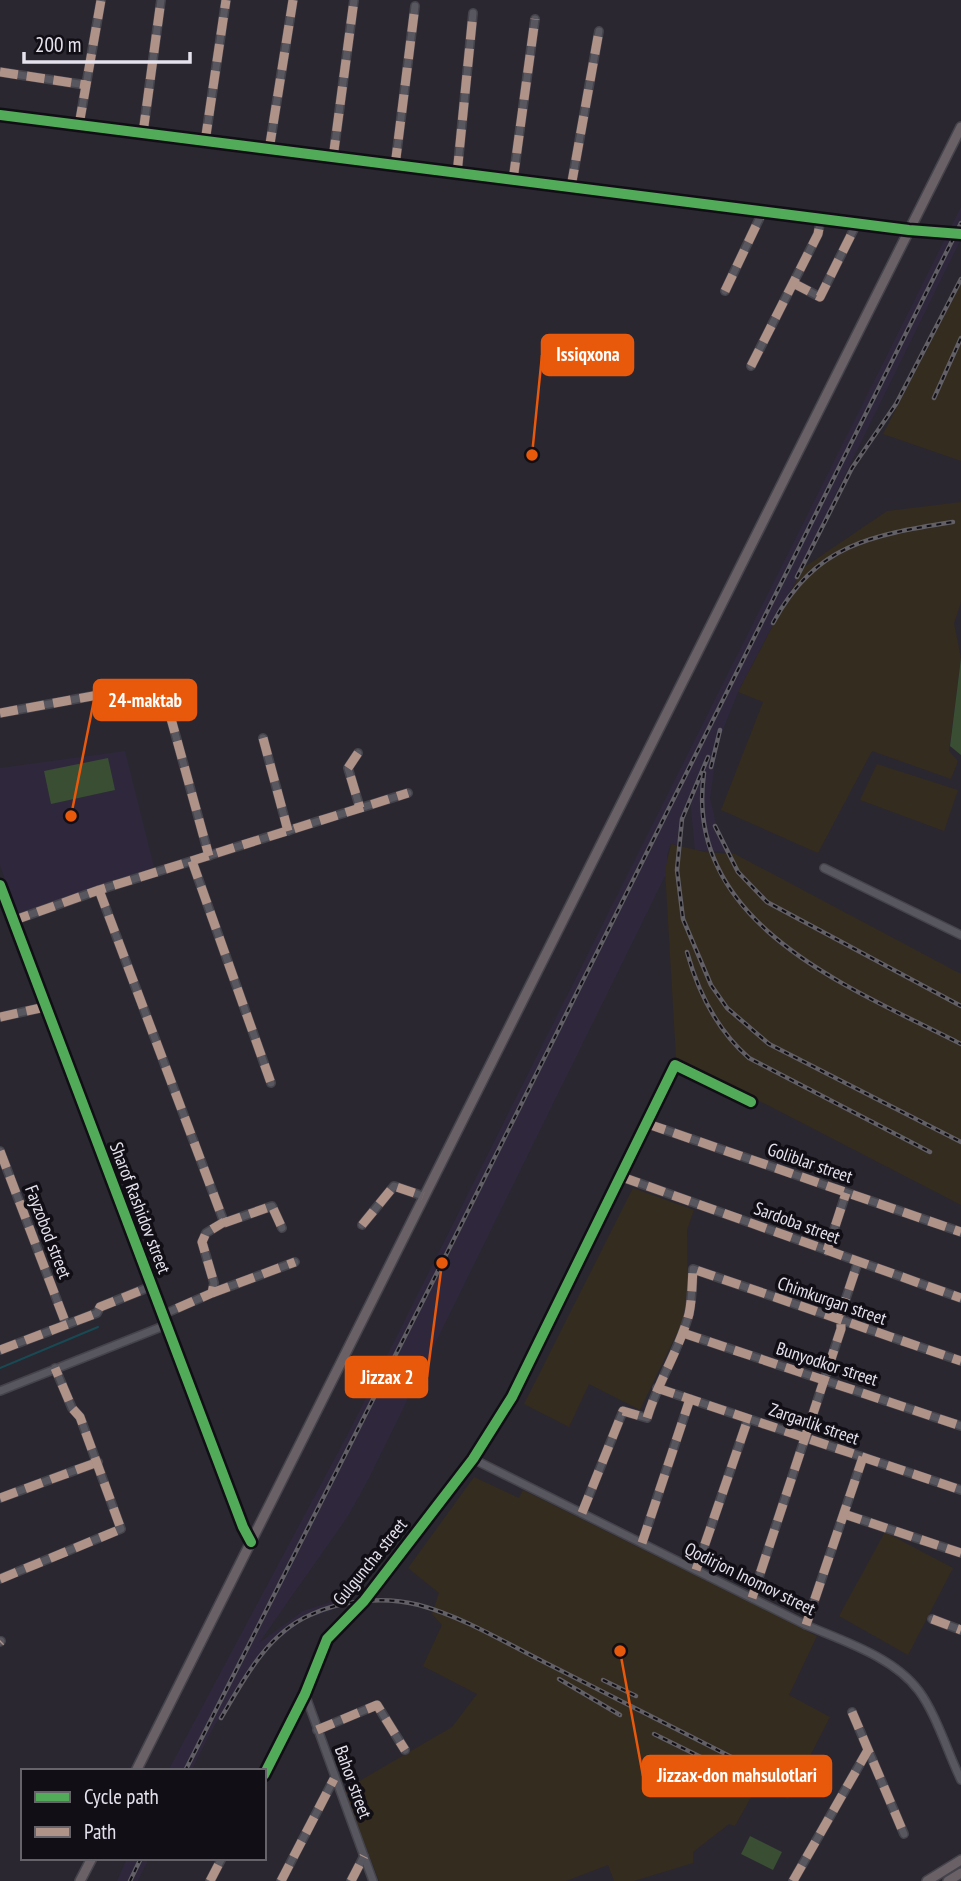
<svg xmlns="http://www.w3.org/2000/svg" width="961" height="1881" font-family="'PT Sans Narrow',sans-serif">
<rect width="100%" height="100%" fill="#2a2730"/>
<g fill="#2f283c">
<path d="M 961,207 L 961,239 L 835,495 L 803,568 L 738,692 L 718,742 L 710,798 L 717,828 L 728,852 L 695,850 L 690,799 L 680,827 L 680,846 L 671,844 L 667,855 L 668,870 L 369,1478 L 348,1516 L 259,1643 L 303,1611 L 353,1595 L 352,1603 L 303,1620 L 259,1655 L 213,1728 L 191,1771 L 168,1771 L 352,1426 Z"/>
<path d="M 125,751 L 154,867 L 17,915 L 0,865 L 0,768 Z"/>
<path d="M 127,1858 L 149,1858 L 138,1881 L 117,1881 Z"/>
</g>
<g fill="#342c1f">
<path d="M 961,284 L 961,461 L 883,434 Z"/>
<path d="M 961,502 L 961,602 L 954,623 L 961,658 L 949,751 L 958,761 L 951,779 L 872,751 L 818,853 L 721,810 L 763,702 L 738,692 L 803,568 L 887,511 Z"/>
<path d="M 877,764 L 958,790 L 944,831 L 860,800 Z"/>
<path d="M 671,844 L 705,852 L 735,854 L 961,974 L 961,1205 L 676,1058 L 665,870 Z"/>
<path d="M 633,1188 L 694,1210 L 687,1230 L 688,1310 L 640,1410 L 589,1384 L 569,1427 L 524,1404 Z"/>
<path d="M 474,1477 L 519,1498 L 523,1490 L 817,1636 L 789,1695 L 830,1717 L 788,1799 L 759,1783 L 735,1826 L 729,1824 L 693,1852 L 693,1863 L 634,1881 L 614,1881 L 608,1865 L 566,1881 L 379,1881 L 344,1790 L 452,1727 L 477,1694 L 423,1666 L 442,1625 L 432,1614 L 439,1593 L 408,1568 Z"/>
<path d="M 885,1532 L 953,1568 L 908,1655 L 839,1616 Z"/>
</g>
<g fill="#394e33">
<path d="M 961,658 L 961,755 L 950,746 Z"/>
<path d="M 108,758 L 115,790 L 51,804 L 44,771 Z"/>
<path d="M 750,1836 L 782,1852 L 773,1870 L 741,1854 Z"/>
</g>
<g fill="none" stroke-linecap="round" stroke-linejoin="round">
<path stroke="#184a54" stroke-width="2" d="M 0,1368 L 98,1327"/>
<g stroke="#45434b" stroke-width="10">
<g id="minor">
<path d="M 0,72 L 86,85"/>
<path d="M 0,115 L 909,230 L 961,234"/>
<path d="M 79,125 L 101,0"/>
<path d="M 143,133 L 161,0"/>
<path d="M 205,142 L 226,0"/>
<path d="M 269,150 L 293,0"/>
<path d="M 333,158 L 354,0"/>
<path d="M 395,166 L 415,6"/>
<path d="M 457,174 L 473,13"/>
<path d="M 513,180 L 535,19"/>
<path d="M 571,187 L 599,31"/>
<path d="M 793,283 L 820,297 L 857,223"/>
<path d="M 725,291 L 763,211"/>
<path d="M 751,366 L 818,234 L 821,218"/>
<path d="M 0,713 L 114,692"/>
<path d="M 170,715 L 209,856"/>
<path d="M 263,738 L 288,831"/>
<path d="M 358,753 L 348,768 L 360,808"/>
<path d="M 192,861 L 271,1083"/>
<path d="M 824,868 L 961,935"/>
<path d="M 0,885 L 243,1527 L 251,1542"/>
<path d="M 99,890 L 224,1222 L 206,1233 L 202,1242 L 214,1283 L 212,1293 L 162,1315"/>
<path d="M 12,921 L 99,890 L 408,793"/>
<path d="M 0,1017 L 45,1007"/>
<path d="M 648,1124 L 961,1232"/>
<path d="M 0,1151 L 66,1324"/>
<path d="M 622,1177 L 961,1298"/>
<path d="M 224,1223 L 272,1206 L 282,1228"/>
<path d="M 362,1225 L 394,1186 L 423,1196"/>
<path d="M 827,1251 L 846,1193"/>
<path d="M 212,1293 L 295,1262"/>
<path d="M 683,1333 L 961,1426"/>
<path d="M 0,1350 L 97,1313 L 100,1307 L 152,1286"/>
<path d="M 657,1388 L 961,1490"/>
<path d="M 0,1391 L 166,1325"/>
<path d="M 473,1459 L 806,1625 C 843,1641 894,1657 919,1691 C 936,1714 948,1753 961,1780"/>
<path d="M 0,1498 L 98,1462"/>
<path d="M 582,1513 L 623,1411 L 647,1418 C 658,1382 679,1350 689,1314 C 692,1300 692,1284 693,1269 L 961,1361"/>
<path d="M 844,1514 L 961,1553"/>
<path d="M 642,1543 L 690,1399"/>
<path d="M 696,1570 L 748,1419"/>
<path d="M 0,1579 L 121,1529 L 80,1417 L 72,1408 L 55,1368"/>
<path d="M 752,1598 L 841,1329 L 841,1313 L 858,1262"/>
<path d="M 932,1619 L 961,1630"/>
<path d="M 806,1625 L 863,1457"/>
<path d="M 0,1642 L 1,1641"/>
<path d="M 305,1694 L 373,1881"/>
<path d="M 852,1712 L 904,1834"/>
<path d="M 317,1730 L 377,1705 L 405,1750"/>
<path d="M 264,1775 L 305,1694 L 327,1639 L 364,1601 L 473,1459 L 512,1397 L 675,1065 L 751,1102"/>
<path d="M 210,1881 L 222,1858"/>
<path d="M 281,1881 L 334,1779"/>
<path d="M 351,1881 L 364,1856"/>
<path d="M 793,1881 L 868,1750"/>
</g>
</g>
<g stroke="#45434b" stroke-width="12">
<g id="major">
<path d="M 136,1771 L 961,127"/>
<path d="M 80,1881 L 92,1858"/>
<path d="M 927,1881 L 961,1860"/>
<path d="M 948,1881 L 961,1873"/>
</g>
</g>
<use href="#minor" stroke="#58565e" stroke-width="7"/>
<use href="#major" stroke="#696166" stroke-width="9"/>
<g stroke="#626066" stroke-width="4.5">
<g id="rail">
<path d="M 934,398 L 961,338"/>
<path d="M 797,577 L 852,468 L 896,404 L 961,279"/>
<path d="M 773,623 C 815,544 872,535 953,522"/>
<path d="M 708,757 L 682,819 L 677,870 L 683,919 L 711,985 L 727,1008 L 769,1044 L 961,1142"/>
<path d="M 711,767 L 720,730"/>
<path d="M 704,773 C 682,925 854,989 961,1044"/>
<path d="M 715,826 L 738,872 L 767,902 L 961,1006"/>
<path d="M 687,952 C 698,992 718,1031 749,1058 L 930,1152"/>
<path d="M 559,1679 L 620,1715"/>
<path d="M 603,1680 L 636,1696"/>
<path d="M 221,1718 C 244,1679 267,1634 310,1615 C 342,1600 384,1596 419,1605 C 463,1617 504,1642 544,1662 C 615,1698 686,1734 757,1770"/>
<path d="M 654,1734 L 713,1763"/>
<path d="M 185,1771 L 442,1263 L 961,223"/>
<path d="M 130,1881 L 141,1858"/>
</g>
</g>
<use href="#rail" stroke="#110e15" stroke-width="2" stroke-dasharray="5" stroke-linecap="butt"/>
<g stroke="#af9288" stroke-width="9" stroke-dasharray="18 9" stroke-linecap="butt">
<path d="M 0,72 L 86,85"/>
<path d="M 79,125 L 101,0"/>
<path d="M 143,133 L 161,0"/>
<path d="M 205,142 L 226,0"/>
<path d="M 269,150 L 293,0"/>
<path d="M 333,158 L 354,0"/>
<path d="M 395,166 L 415,6"/>
<path d="M 457,174 L 473,13"/>
<path d="M 513,180 L 535,19"/>
<path d="M 571,187 L 599,31"/>
<path d="M 793,283 L 820,297 L 857,223"/>
<path d="M 725,291 L 763,211"/>
<path d="M 751,366 L 818,234 L 821,218"/>
<path d="M 0,713 L 114,692"/>
<path d="M 170,715 L 209,856"/>
<path d="M 263,738 L 288,831"/>
<path d="M 358,753 L 348,768 L 360,808"/>
<path d="M 192,861 L 271,1083"/>
<path d="M 99,890 L 224,1222 L 206,1233 L 202,1242 L 214,1283 L 212,1293 L 162,1315"/>
<path d="M 12,921 L 99,890 L 408,793"/>
<path d="M 0,1017 L 45,1007"/>
<path d="M 648,1124 L 961,1232"/>
<path d="M 0,1151 L 66,1324"/>
<path d="M 622,1177 L 961,1298"/>
<path d="M 224,1223 L 272,1206 L 282,1228"/>
<path d="M 362,1225 L 394,1186 L 423,1196"/>
<path d="M 827,1251 L 846,1193"/>
<path d="M 212,1293 L 295,1262"/>
<path d="M 683,1333 L 961,1426"/>
<path d="M 0,1350 L 97,1313 L 100,1307 L 152,1286"/>
<path d="M 657,1388 L 961,1490"/>
<path d="M 0,1498 L 98,1462"/>
<path d="M 582,1513 L 623,1411 L 647,1418 C 658,1382 679,1350 689,1314 C 692,1300 692,1284 693,1269 L 961,1361"/>
<path d="M 844,1514 L 961,1553"/>
<path d="M 642,1543 L 690,1399"/>
<path d="M 696,1570 L 748,1419"/>
<path d="M 0,1579 L 121,1529 L 80,1417 L 72,1408 L 55,1368"/>
<path d="M 752,1598 L 841,1329 L 841,1313 L 858,1262"/>
<path d="M 932,1619 L 961,1630"/>
<path d="M 806,1625 L 863,1457"/>
<path d="M 0,1642 L 1,1641"/>
<path d="M 852,1712 L 904,1834"/>
<path d="M 317,1730 L 377,1705 L 405,1750"/>
<path d="M 210,1881 L 222,1858"/>
<path d="M 281,1881 L 334,1779"/>
<path d="M 351,1881 L 364,1856"/>
<path d="M 793,1881 L 868,1750"/>
</g>
<g stroke="#110e15" stroke-width="15">
<g id="cycleway">
<path d="M 0,115 L 909,230 L 961,234"/>
<path d="M 0,885 L 243,1527 L 251,1542"/>
<path d="M 264,1775 L 305,1694 L 327,1639 L 364,1601 L 473,1459 L 512,1397 L 675,1065 L 751,1102"/>
</g>
</g>
<use href="#cycleway" stroke="#51ab58" stroke-width="10"/>
</g>
<g text-anchor="middle" stroke-width="7" stroke-linejoin="round" paint-order="stroke">
<g font-size="18" fill="#e5e2ed" stroke="#110e15">
<text transform="translate(810 1163) rotate(19)" y="6">Goliblar street</text>
<text transform="translate(140 1208) rotate(69)" y="6">Sharof Rashidov street</text>
<text transform="translate(797 1223) rotate(20)" y="6">Sardoba street</text>
<text transform="translate(48 1232) rotate(69)" y="6">Fayzobod street</text>
<text transform="translate(832 1301) rotate(19)" y="6">Chimkurgan street</text>
<text transform="translate(827 1364) rotate(18)" y="6">Bunyodkor street</text>
<text transform="translate(814 1424) rotate(19)" y="6">Zargarlik street</text>
<text transform="translate(370 1562) rotate(-51)" y="6">Gulguncha street</text>
<text transform="translate(750 1579) rotate(26)" y="6">Qodirjon Inomov street</text>
<text transform="translate(353 1782) rotate(70)" y="6">Bahor street</text>
</g>
</g>
<path fill="none" stroke="#e8590c" stroke-width="2.5" d="M532 455L542 355M71 816L94 700M442 1263L427 1377M620 1651L643 1776"/>
<g fill="#e8590c" stroke="#110e15" stroke-width="2.5">
<circle cx="532" cy="455" r="7"/>
<circle cx="71" cy="816" r="7"/>
<circle cx="442" cy="1263" r="7"/>
<circle cx="620" cy="1651" r="7"/>
</g>
<g fill="#e8590c" stroke="#e8590c" stroke-width="2.5">
<rect x="542" y="335" width="91" height="40" rx="7"/>
<rect x="94" y="680" width="102" height="40" rx="7"/>
<rect x="346" y="1357" width="81" height="40" rx="7"/>
<rect x="643" y="1756" width="188" height="40" rx="7"/>
</g>
<g font-size="19" text-anchor="middle" font-weight="bold" fill="#fff">
<text x="588" y="361">Issiqxona</text>
<text x="145" y="707">24-maktab</text>
<text x="387" y="1384">Jizzax 2</text>
<text x="737" y="1782">Jizzax-don mahsulotlari</text>
</g>
<rect x="21" y="1769" width="245" height="91" fill="#110e15" stroke="#66636b" stroke-width="2"/>
<rect x="35" y="1792" width="35" height="10" fill="#51ab58" stroke="#66636b" stroke-width="2"/>
<text x="84" y="1804" font-size="21" fill="#e5e2ed">Cycle path</text>
<rect x="35" y="1827" width="35" height="10" fill="#af9288" stroke="#66636b" stroke-width="2"/>
<text x="84" y="1839" font-size="21" fill="#e5e2ed">Path</text>
<path d="M24 52v10h166v-10" fill="none" stroke="#e5e2ed" stroke-width="3.5"/>
<text x="35" y="52" font-size="21" fill="#e5e2ed" stroke="#110e15" stroke-width="5" paint-order="stroke">200 m</text>
</svg>
